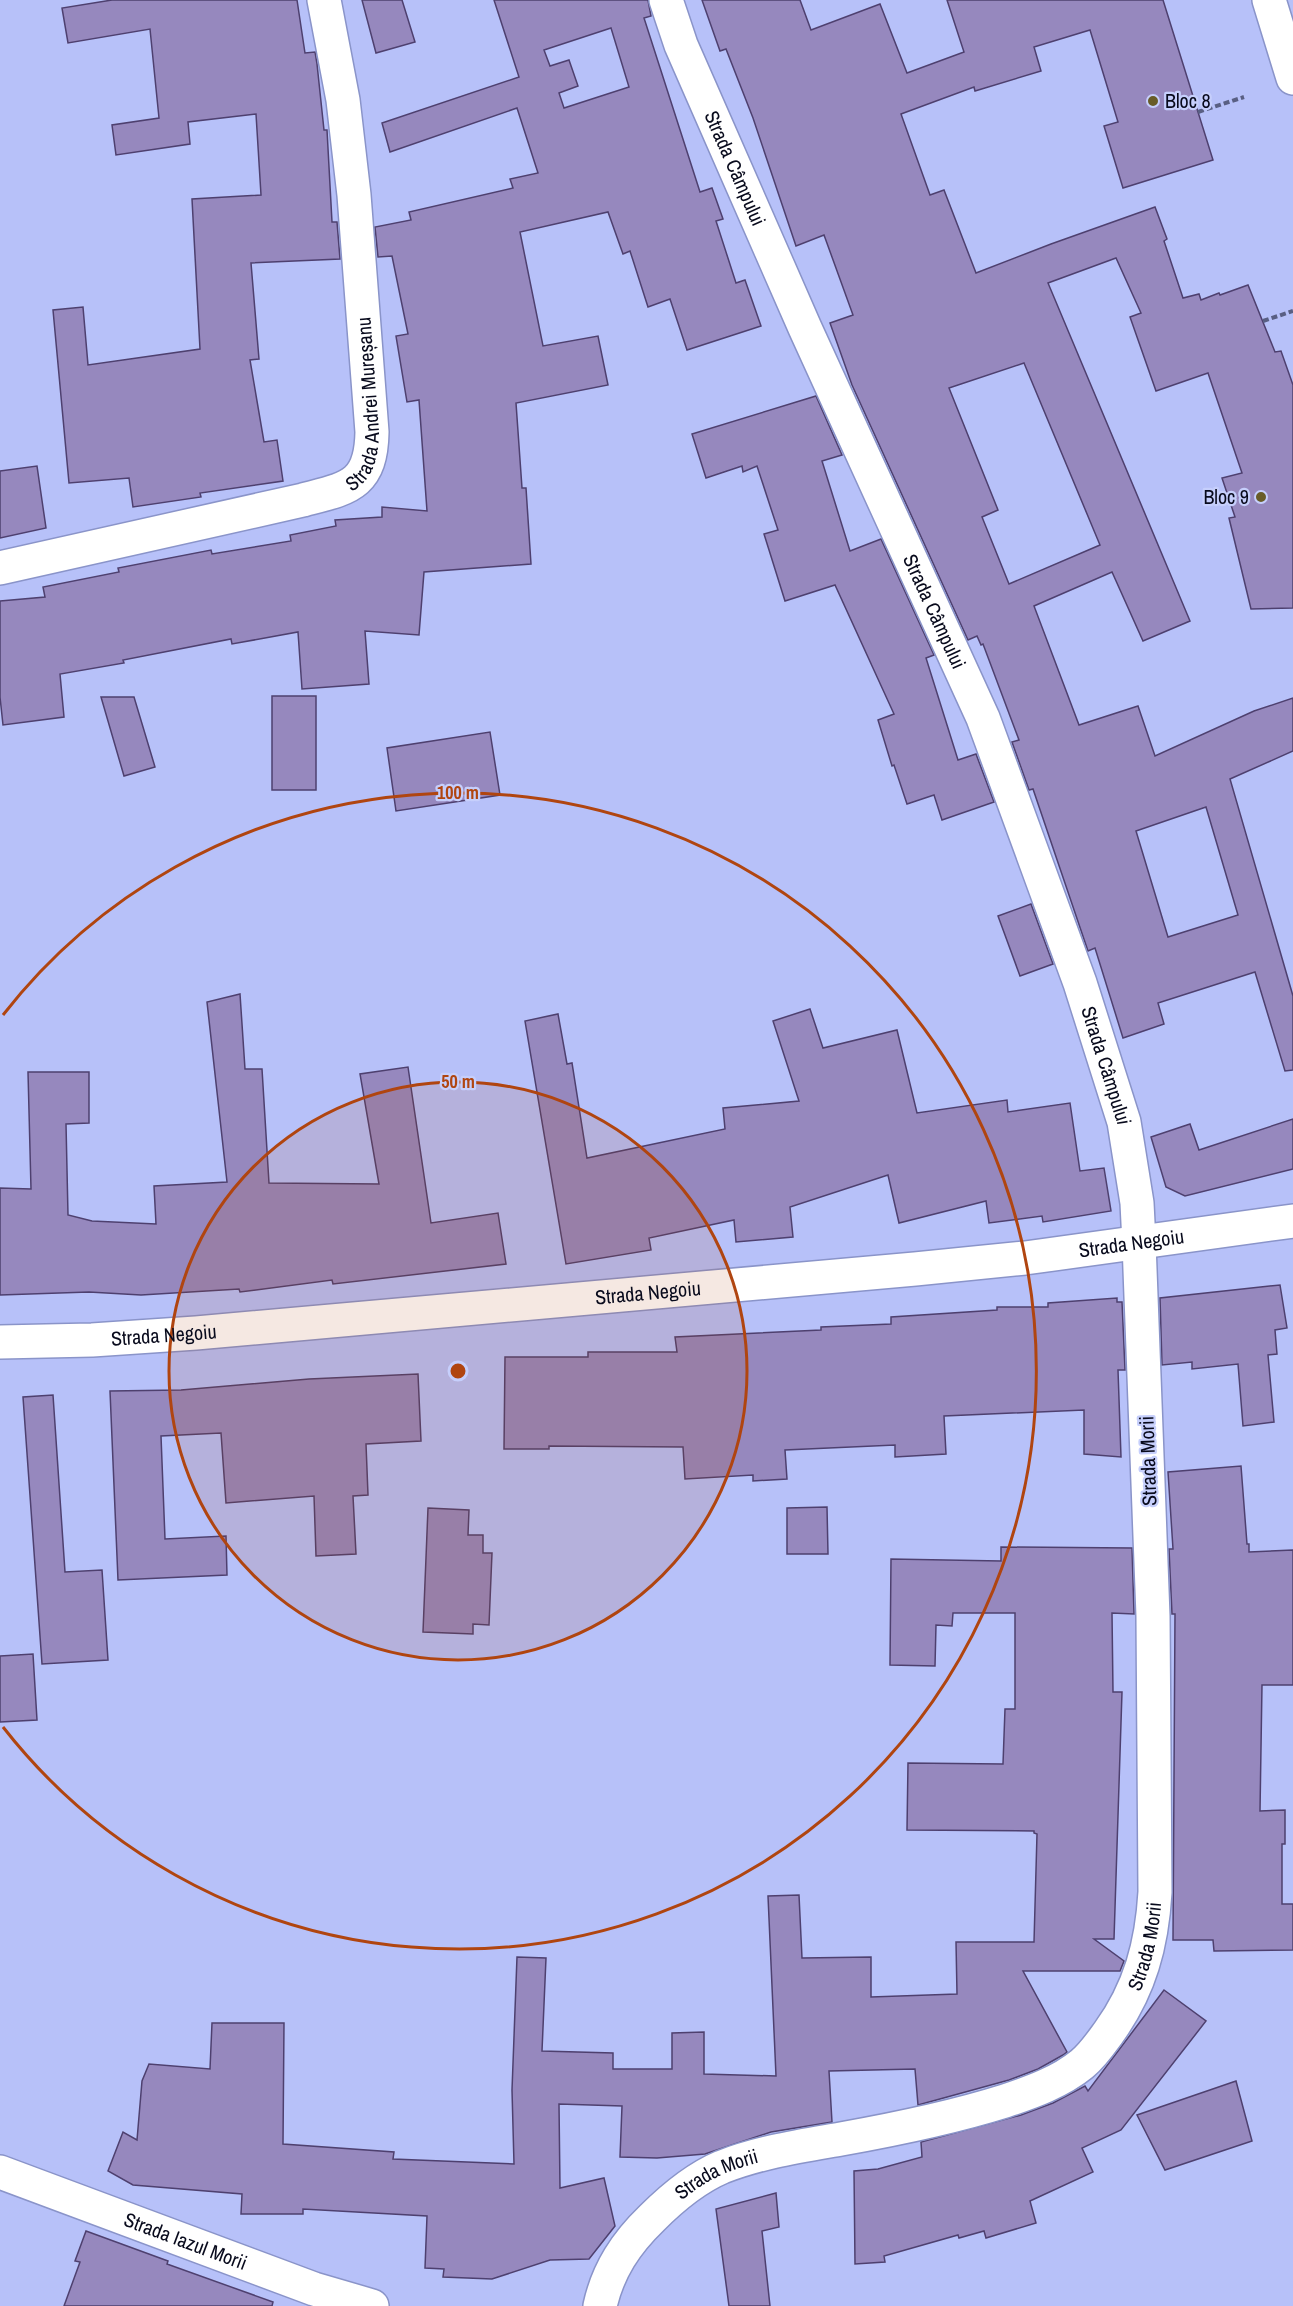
<svg xmlns="http://www.w3.org/2000/svg" width="1293" height="2306" font-family="'Archivo Narrow',sans-serif">
<rect width="100%" height="100%" fill="#b7c1f9"/>
<g fill="#9688be" stroke="#4e406f" stroke-width="1.5" fill-rule="evenodd">
<path d="M 112,0 L 297,0 L 305,53 L 315,52 L 317,64 L 324,130 L 327,130 L 332,222 L 337,222 L 340,259 L 251,263 L 259,359 L 250,360 L 264,442 L 277,440 L 283,481 L 200,493 L 201,497 L 133,507 L 129,478 L 69,483 L 53,310 L 83,307 L 88,365 L 200,349 L 192,199 L 261,195 L 256,114 L 188,122 L 190,144 L 116,155 L 112,125 L 159,118 L 150,29 L 68,43 L 62,8 Z"/>
<path d="M 362,0 L 402,0 L 415,42 L 376,53 Z"/>
<path d="M 494,0 L 648,0 L 651,16 L 644,18 L 700,192 L 712,188 L 723,219 L 716,221 L 736,283 L 745,280 L 761,326 L 687,350 L 670,299 L 648,307 L 630,251 L 623,254 L 608,212 L 520,232 L 543,346 L 598,336 L 608,385 L 516,403 L 522,488 L 526,488 L 531,564 L 424,572 L 419,635 L 365,631 L 369,684 L 302,689 L 298,632 L 232,644 L 231,639 L 123,660 L 124,663 L 60,674 L 64,717 L 3,725 L 0,697 L 0,601 L 45,597 L 43,587 L 119,572 L 118,568 L 211,550 L 212,554 L 291,541 L 290,535 L 336,526 L 335,520 L 382,517 L 382,507 L 427,511 L 419,400 L 407,402 L 396,336 L 408,334 L 392,256 L 378,257 L 375,227 L 411,220 L 409,212 L 513,188 L 510,179 L 538,173 L 517,108 L 390,152 L 382,123 L 519,77 ZM 611,28 L 629,87 L 564,108 L 559,93 L 578,86 L 569,60 L 550,66 L 544,50 Z"/>
<path d="M 702,0 L 800,0 L 811,30 L 880,4 L 907,73 L 964,52 L 947,0 L 1163,0 L 1213,160 L 1123,188 L 1104,126 L 1118,122 L 1090,30 L 1034,47 L 1041,71 L 975,91 L 974,87 L 901,114 L 930,195 L 944,190 L 976,273 L 1051,244 L 1155,207 L 1167,239 L 1164,241 L 1183,298 L 1199,294 L 1201,300 L 1219,293 L 1220,295 L 1248,285 L 1275,352 L 1281,351 L 1293,385 L 1293,608 L 1251,609 L 1229,518 L 1235,517 L 1222,478 L 1242,473 L 1208,373 L 1156,391 L 1130,317 L 1141,313 L 1116,258 L 1048,283 L 1190,621 L 1143,641 L 1112,572 L 1034,606 L 1079,725 L 1138,706 L 1155,756 L 1254,711 L 1293,698 L 1293,751 L 1230,779 L 1293,996 L 1293,1070 L 1285,1071 L 1255,972 L 1158,1003 L 1164,1024 L 1123,1038 L 1095,948 L 1088,951 L 1033,789 L 1029,790 L 1012,742 L 1019,740 L 983,644 L 981,645 L 977,636 L 968,640 L 852,385 L 830,323 L 853,315 L 824,235 L 796,246 L 753,118 L 726,49 L 720,51 ZM 1024,363 L 1100,545 L 1009,584 L 982,517 L 998,510 L 949,388 ZM 1206,807 L 1238,915 L 1168,937 L 1136,831 Z"/>
<path d="M 816,396 L 842,455 L 822,461 L 850,551 L 881,539 L 934,655 L 926,658 L 958,760 L 976,754 L 994,802 L 942,820 L 934,795 L 907,804 L 894,765 L 892,766 L 878,720 L 894,714 L 835,585 L 785,601 L 764,534 L 778,530 L 757,466 L 743,472 L 742,466 L 706,478 L 692,434 Z"/>
<path d="M 37,466 L 46,528 L 0,538 L 0,471 Z"/>
<rect x="272" y="696" width="44" height="94"/>
<path d="M 101,697 L 134,697 L 155,767 L 124,776 Z"/>
<path d="M 490,732 L 500,795 L 396,811 L 387,748 Z"/>
<path d="M 1031,904 L 1053,964 L 1020,976 L 998,916 Z"/>
<path d="M 240,994 L 245,1069 L 262,1069 L 269,1183 L 379,1184 L 360,1074 L 408,1067 L 431,1223 L 498,1213 L 506,1264 L 333,1284 L 332,1280 L 240,1292 L 239,1289 L 141,1295 L 89,1292 L 0,1295 L 0,1188 L 31,1189 L 28,1072 L 89,1072 L 89,1123 L 66,1124 L 68,1215 L 92,1221 L 156,1224 L 154,1186 L 227,1182 L 207,1002 Z"/>
<path d="M 810,1009 L 823,1048 L 897,1030 L 917,1113 L 1007,1100 L 1008,1112 L 1070,1103 L 1080,1171 L 1104,1168 L 1111,1211 L 1043,1222 L 1042,1216 L 989,1223 L 986,1201 L 899,1223 L 888,1175 L 790,1207 L 793,1237 L 736,1242 L 734,1220 L 649,1238 L 651,1250 L 566,1264 L 525,1021 L 558,1014 L 567,1064 L 572,1063 L 587,1158 L 725,1129 L 723,1108 L 799,1101 L 773,1021 Z"/>
<path d="M 1293,1119 L 1293,1169 L 1185,1196 L 1166,1187 L 1151,1137 L 1190,1124 L 1199,1150 Z"/>
<path d="M 1280,1285 L 1287,1328 L 1275,1330 L 1277,1354 L 1268,1355 L 1274,1422 L 1243,1426 L 1238,1364 L 1192,1369 L 1192,1362 L 1162,1365 L 1160,1298 Z"/>
<path d="M 1117,1298 L 1117,1302 L 1122,1302 L 1125,1370 L 1118,1370 L 1121,1457 L 1084,1454 L 1084,1410 L 944,1416 L 946,1454 L 895,1457 L 895,1445 L 785,1450 L 787,1479 L 753,1481 L 753,1475 L 685,1479 L 683,1447 L 549,1446 L 549,1449 L 504,1449 L 505,1357 L 588,1357 L 588,1352 L 677,1352 L 675,1337 L 821,1330 L 821,1327 L 891,1324 L 891,1317 L 997,1310 L 997,1307 L 1048,1307 L 1048,1303 Z"/>
<path d="M 418,1374 L 421,1441 L 366,1444 L 368,1495 L 353,1496 L 356,1554 L 316,1556 L 314,1496 L 226,1503 L 221,1433 L 161,1436 L 165,1539 L 226,1536 L 227,1575 L 118,1580 L 110,1391 L 181,1390 L 309,1379 Z"/>
<path d="M 53,1395 L 65,1572 L 102,1570 L 108,1660 L 42,1664 L 23,1397 Z"/>
<path d="M 1241,1466 L 1247,1544 L 1249,1544 L 1249,1552 L 1293,1550 L 1293,1685 L 1262,1685 L 1260,1811 L 1285,1810 L 1285,1844 L 1282,1844 L 1282,1904 L 1293,1904 L 1293,1950 L 1214,1951 L 1213,1940 L 1173,1940 L 1175,1614 L 1172,1614 L 1169,1549 L 1173,1549 L 1168,1472 Z"/>
<path d="M 827,1507 L 828,1554 L 787,1554 L 787,1508 Z"/>
<path d="M 428,1508 L 469,1510 L 468,1535 L 483,1535 L 483,1553 L 492,1553 L 489,1625 L 473,1624 L 473,1634 L 423,1632 Z"/>
<path d="M 1001,1547 L 1132,1548 L 1134,1614 L 1112,1613 L 1113,1692 L 1122,1692 L 1114,1939 L 1094,1939 L 1124,1961 L 1120,1971 L 1023,1971 L 1067,2052 L 1063,2055 L 1038,2069 L 1009,2080 L 918,2105 L 915,2069 L 829,2071 L 832,2122 L 771,2132 L 705,2154 L 657,2158 L 620,2157 L 622,2106 L 559,2104 L 560,2188 L 604,2178 L 615,2226 L 589,2259 L 550,2260 L 492,2279 L 443,2277 L 444,2269 L 425,2268 L 427,2216 L 303,2209 L 303,2214 L 241,2214 L 242,2194 L 133,2185 L 108,2171 L 123,2132 L 137,2140 L 142,2081 L 149,2064 L 210,2069 L 212,2023 L 284,2023 L 283,2144 L 394,2152 L 393,2159 L 514,2164 L 512,2090 L 517,1957 L 546,1958 L 542,2051 L 613,2053 L 613,2069 L 672,2069 L 672,2033 L 704,2032 L 704,2074 L 776,2076 L 768,1896 L 799,1895 L 802,1958 L 871,1957 L 871,1997 L 957,1994 L 956,1942 L 1034,1942 L 1037,1834 L 1034,1833 L 1034,1831 L 907,1830 L 908,1763 L 1003,1764 L 1005,1709 L 1015,1709 L 1015,1613 L 953,1613 L 952,1626 L 936,1625 L 935,1666 L 890,1665 L 891,1559 L 1001,1561 Z"/>
<path d="M 33,1654 L 37,1720 L 0,1722 L 0,1656 Z"/>
<path d="M 1164,1990 L 1206,2021 L 1121,2130 L 1082,2148 L 1093,2172 L 1030,2201 L 1036,2223 L 986,2238 L 984,2231 L 959,2238 L 958,2235 L 884,2256 L 885,2262 L 855,2264 L 854,2171 L 878,2169 L 922,2157 L 921,2142 L 1021,2115 L 1053,2103 L 1085,2086 L 1088,2091 Z"/>
<path d="M 1236,2081 L 1252,2141 L 1165,2170 L 1137,2115 Z"/>
<path d="M 776,2193 L 779,2227 L 762,2231 L 770,2306 L 729,2306 L 716,2209 Z"/>
<path d="M 86,2231 L 168,2261 L 167,2264 L 273,2302 L 272,2306 L 64,2306 L 80,2262 L 75,2261 Z"/>
</g>
<g fill="none" stroke-linecap="round" stroke-linejoin="round">
<g stroke="#8a94c9" stroke-width="36">
<g id="minor">
<path id="s1" d="M 666,0 L 681,45 L 805,328 L 983,718 L 1080,983 L 1124,1122 L 1137,1203 L 1139,1243"/>
<path id="s2" d="M 0,568 L 303,500 C 348,488 371,486 372,432 L 354,195 L 343,100 L 324,0"/>
<path id="s3" d="M 0,2172 L 314,2289 L 372,2306"/>
</g>
</g>
<g stroke="#8a94c9" stroke-width="36">
<g id="tertiary">
<path d="M 1269,0 L 1293,78"/>
<path id="s4" d="M 600,2306 C 608,2270 626,2243 652,2218 C 672,2198 696,2178 722,2167 C 760,2152 801,2146 841,2139 C 897,2129 951,2118 1005,2101 C 1032,2092 1060,2082 1082,2064 C 1093,2055 1101,2043 1109,2032 C 1140,1989 1152,1944 1155,1892 L 1153,1616 L 1139,1243"/>
</g>
</g>
<g stroke="#8a94c9" stroke-width="36">
<g id="secondary">
<path id="s5" d="M 0,1342 L 92,1340 L 196,1333 L 915,1269 L 1025,1258 L 1293,1221"/>
</g>
</g>
<g stroke="#595f83" stroke-width="4" stroke-dasharray="6 3" stroke-linecap="butt">
<path d="M 1198,112 L 1244,97"/>
<path d="M 1263,321 L 1293,311"/>
</g>
<use href="#minor" stroke="#fff" stroke-width="33"/>
<use href="#tertiary" stroke="#fff" stroke-width="33"/>
<use href="#secondary" stroke="#fff" stroke-width="33"/>
</g>
<circle cx="458" cy="1371" r="289" fill="#b04510" fill-opacity=".12"/>
<g fill="none" stroke="#b04510" stroke-width="3">
<circle cx="458" cy="1371" r="289"/>
<path d="M3 1015A578 578 0 1 1 3 1727"/>
</g>
<g fill="#685c28" stroke="#c6cffc" stroke-width="2">
<circle cx="1153" cy="101" r="6"/>
<circle cx="1261" cy="497" r="6"/>
</g>
<g text-anchor="middle" stroke-width="4.5" stroke-linejoin="round" paint-order="stroke">
<g font-size="20" fill="#080a1c" stroke="#c6cffc" text-anchor="start">
<text x="1165" y="108">Bloc 8</text>
<text x="1249" y="504" text-anchor="end">Bloc 9</text>
</g>
<g font-size="20" fill="#080a1c" stroke="#c6cffc">
<text dy="7" stroke="none"><textPath href="#s1" startOffset="182">Strada Câmpului</textPath></text>
<text dy="7" stroke="none"><textPath href="#s2" startOffset="446">Strada Andrei Mureșanu</textPath></text>
<text dy="7" stroke="none"><textPath href="#s1" startOffset="668">Strada Câmpului</textPath></text>
<text dy="7" stroke="none"><textPath href="#s1" startOffset="1154">Strada Câmpului</textPath></text>
<text dy="7" stroke="none"><textPath href="#s5" startOffset="1136">Strada Negoiu</textPath></text>
<text dy="7" stroke="none"><textPath href="#s5" startOffset="650">Strada Negoiu</textPath></text>
<text dy="7" stroke="none"><textPath href="#s5" startOffset="164">Strada Negoiu</textPath></text>
<text transform="translate(1148 1461) rotate(-92)" y="7">Strada Morii</text>
<text dy="7" stroke="none"><textPath href="#s4" startOffset="704">Strada Morii</textPath></text>
<text dy="7" stroke="none"><textPath href="#s4" startOffset="183">Strada Morii</textPath></text>
<text dy="7" stroke="none"><textPath href="#s3" startOffset="198">Strada Iazul Morii</textPath></text>
</g>
</g>
<circle cx="458" cy="1371" r="9" fill="#b04510" stroke="#c6cffc" stroke-width="3"/>
<g font-size="18" text-anchor="middle" font-weight="bold" fill="#b04510" stroke="#c6cffc" stroke-width="4.5" stroke-linejoin="round" paint-order="stroke">
<text x="458" y="799">100 m</text>
<text x="458" y="1088">50 m</text>
</g>
</svg>
